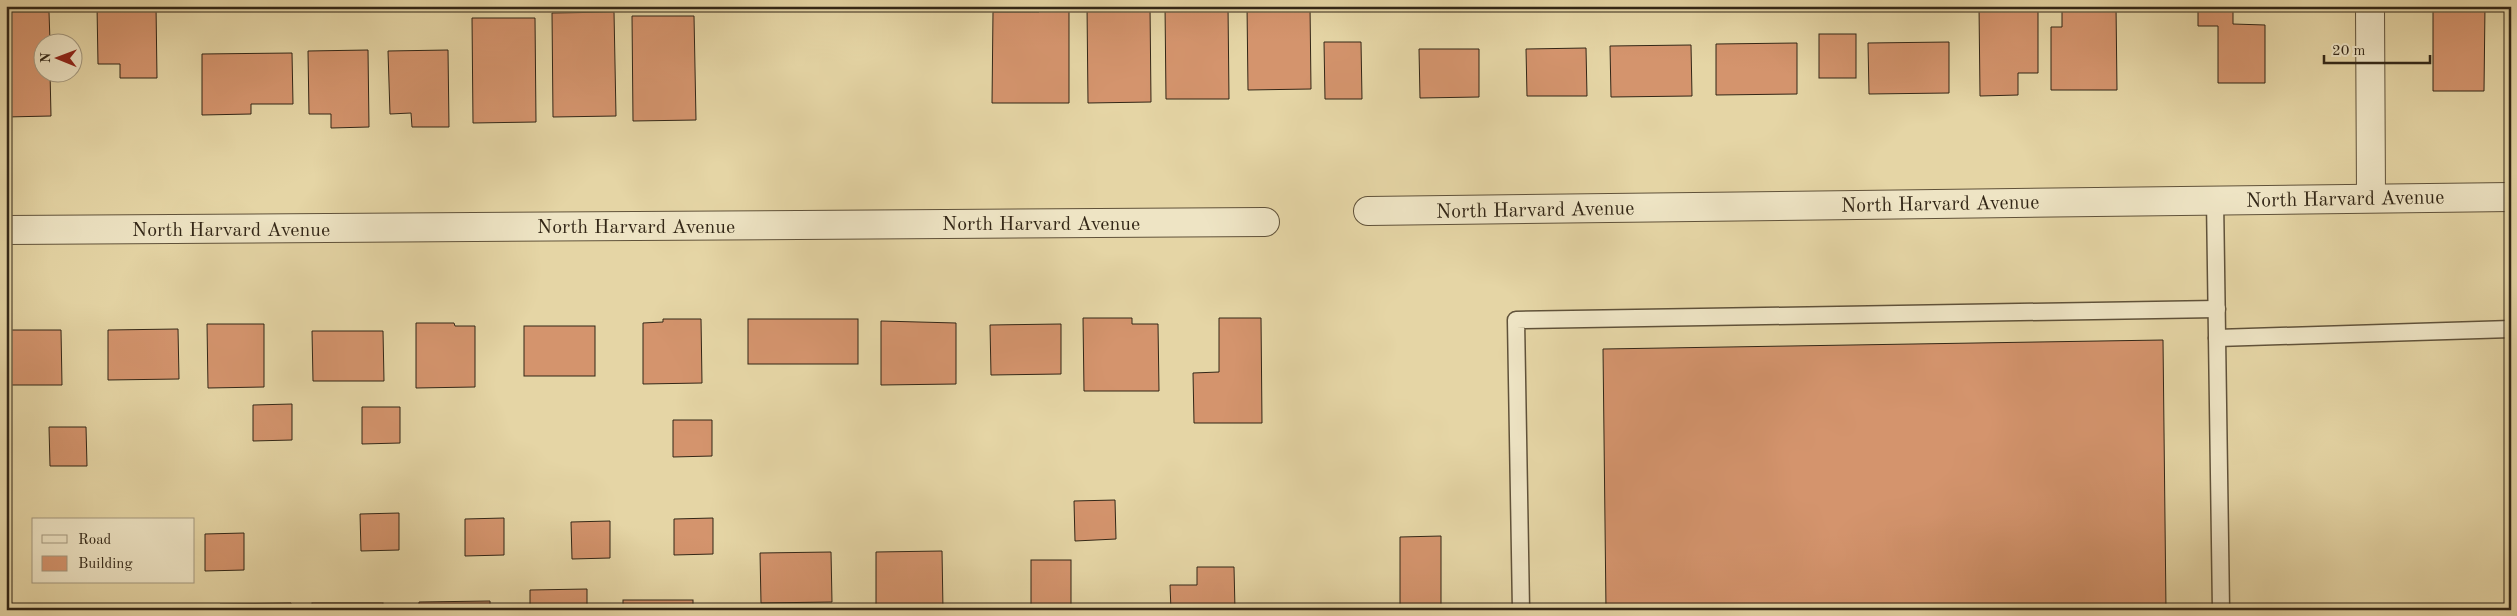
<svg xmlns="http://www.w3.org/2000/svg" width="2517" height="616" font-family="'Old Standard TT',serif">
<rect width="100%" height="100%" fill="#e5d5a5"/>
<filter id="stains"><feTurbulence type="fractalNoise" baseFrequency=".004" numOctaves="4"/><feColorMatrix values="0 0 0 0 .2 0 0 0 0 .09 0 0 0 0 .02 0 0 0 .5 -.17"/></filter>
<radialGradient id="worn" r=".72"><stop offset=".6" stop-color="#630" stop-opacity="0"/><stop offset="1" stop-color="#630" stop-opacity=".3"/></radialGradient>
<g fill="#d4946d" stroke="#332717">
<path d="M 97,6 L 156,6 L 157,78 L 120,78 L 120,64 L 98,64 Z"/>
<path d="M 1039,6 L 1069,6 L 1069,103 L 992,103 L 993,12 L 1039,12 Z"/>
<path d="M 1087,6 L 1150,6 L 1151,102 L 1088,103 Z"/>
<path d="M 1165,6 L 1228,6 L 1229,99 L 1166,99 Z"/>
<path d="M 1247,6 L 1310,6 L 1311,89 L 1248,90 Z"/>
<path d="M 1354,6 L 1394,6 L 1394,7 L 1354,8 Z"/>
<rect x="1602" y="6" width="37" height="3"/>
<path d="M 1704,6 L 1740,6 L 1740,10 L 1704,8 Z"/>
<path d="M 1979,6 L 2038,6 L 2038,73 L 2018,73 L 2018,95 L 1980,96 Z"/>
<path d="M 2062,6 L 2116,6 L 2117,90 L 2051,90 L 2051,27 L 2062,27 Z"/>
<path d="M 2198,6 L 2233,6 L 2233,24 L 2265,25 L 2265,83 L 2218,83 L 2218,26 L 2198,26 Z"/>
<path d="M 2433,6 L 2485,6 L 2484,91 L 2433,91 Z"/>
<path d="M 6,12 L 49,12 L 50,42 L 42,42 L 42,72 L 50,72 L 51,116 L 6,117 Z"/>
<path d="M 614,12 L 616,116 L 553,117 L 552,13 Z"/>
<path d="M 632,16 L 694,16 L 696,120 L 633,121 Z"/>
<path d="M 472,18 L 535,18 L 536,122 L 473,123 Z"/>
<rect x="1819" y="34" width="37" height="44"/>
<path d="M 1324,42 L 1361,42 L 1362,99 L 1325,99 Z"/>
<path d="M 1949,42 L 1949,93 L 1869,94 L 1868,43 Z"/>
<path d="M 1797,43 L 1797,94 L 1716,95 L 1716,44 Z"/>
<path d="M 1691,45 L 1692,96 L 1611,97 L 1610,46 Z"/>
<path d="M 1586,48 L 1587,96 L 1527,96 L 1526,49 Z"/>
<path d="M 1419,49 L 1479,49 L 1479,97 L 1420,98 Z"/>
<path d="M 368,50 L 369,127 L 331,128 L 331,114 L 309,114 L 308,51 Z"/>
<path d="M 448,50 L 449,127 L 412,127 L 411,113 L 390,114 L 388,51 Z"/>
<path d="M 292,53 L 293,104 L 251,104 L 251,114 L 202,115 L 202,54 Z"/>
<path d="M 1083,318 L 1132,318 L 1132,324 L 1158,324 L 1159,391 L 1084,391 Z"/>
<path d="M 1219,318 L 1261,318 L 1262,423 L 1194,423 L 1193,373 L 1219,372 Z"/>
<path d="M 663,319 L 701,319 L 702,383 L 643,384 L 643,323 L 663,322 Z"/>
<rect x="748" y="319" width="110" height="45"/>
<path d="M 881,321 L 956,323 L 956,384 L 881,385 Z"/>
<path d="M 416,323 L 454,323 L 455,326 L 475,326 L 475,387 L 416,388 Z"/>
<path d="M 207,324 L 264,324 L 264,387 L 208,388 Z"/>
<path d="M 1061,324 L 1061,374 L 991,375 L 990,325 Z"/>
<rect x="524" y="326" width="71" height="50"/>
<path d="M 178,329 L 179,379 L 108,380 L 108,330 Z"/>
<path d="M 6,330 L 61,330 L 62,385 L 6,385 Z"/>
<path d="M 312,331 L 383,331 L 384,381 L 313,381 Z"/>
<path d="M 2163,340 L 2166,610 L 1606,610 L 1603,349 Z"/>
<path d="M 292,404 L 292,440 L 253,441 L 253,405 Z"/>
<path d="M 362,407 L 400,407 L 400,443 L 362,444 Z"/>
<path d="M 673,420 L 712,420 L 712,456 L 673,457 Z"/>
<path d="M 49,427 L 86,427 L 87,466 L 50,466 Z"/>
<path d="M 1115,500 L 1116,539 L 1075,541 L 1074,501 Z"/>
<path d="M 399,513 L 399,550 L 361,551 L 360,514 Z"/>
<path d="M 504,518 L 504,555 L 465,556 L 465,519 Z"/>
<path d="M 713,518 L 713,554 L 674,555 L 674,519 Z"/>
<path d="M 610,521 L 610,558 L 572,559 L 571,522 Z"/>
<path d="M 244,533 L 244,570 L 205,571 L 205,534 Z"/>
<path d="M 1441,536 L 1441,610 L 1400,610 L 1400,537 Z"/>
<path d="M 942,551 L 943,610 L 876,610 L 876,552 Z"/>
<path d="M 831,552 L 832,602 L 761,603 L 760,553 Z"/>
<rect x="1031" y="560" width="40" height="50"/>
<path d="M 1197,567 L 1234,567 L 1235,610 L 1171,610 L 1170,585 L 1197,585 Z"/>
<path d="M 587,589 L 587,610 L 530,610 L 530,590 Z"/>
<rect x="623" y="600" width="70" height="10"/>
<path d="M 490,601 L 490,610 L 419,610 L 419,602 Z"/>
<path d="M 291,603 L 291,610 L 220,610 L 220,604 Z"/>
<rect x="312" y="603" width="71" height="7"/>
<path d="M 6,609 L 72,609 L 73,610 L 6,610 Z"/>
</g>
<g fill="none" stroke-linecap="round" stroke-linejoin="round">
<g stroke="#60523a" stroke-width="19">
<g id="lane">
<path d="M 2215,199 L 2221,610"/>
<path d="M 2217,338 L 2511,329"/>
<path d="M 1521,610 L 1516,320 L 2217,309"/>
</g>
</g>
<g stroke="#60523a" stroke-width="30">
<g id="street">
<path d="M 2370,6 L 2371,197"/>
<path d="M 1368,211 L 2511,197"/>
<path d="M 6,230 L 1265,222"/>
</g>
</g>
<use href="#lane" stroke="#eee4c4" stroke-width="16"/>
<use href="#street" stroke="#eee4c4" stroke-width="28"/>
</g>
<g text-anchor="middle" stroke-width="4" stroke-linejoin="round" paint-order="stroke">
<g font-size="20" fill="#332717" stroke="#eee4c4">
<text transform="translate(2345 198) rotate(-1)" y="7">North Harvard Avenue</text>
<text transform="translate(1940 203) rotate(-1)" y="7">North Harvard Avenue</text>
<text transform="translate(1535 209) rotate(-1)" y="7">North Harvard Avenue</text>
<text x="1041" y="230">North Harvard Avenue</text>
<text x="636" y="233">North Harvard Avenue</text>
<text x="231" y="236">North Harvard Avenue</text>
</g>
</g>
<rect width="2517" height="616" fill="none" stroke="#e5d5a5" stroke-width="25"/>
<rect x="8" y="8" width="2502" height="601" fill="none" stroke="#332717" stroke-width="2.5"/>
<rect x="12" y="12" width="2492" height="591" fill="none" stroke="#332717"/>
<rect x="32" y="518" width="162" height="65" fill="#eee4c4" stroke="#a3987f"/>
<rect x="42" y="535" width="25" height="8" fill="#eee4c4" stroke="#a3987f"/>
<text x="78" y="544" font-size="15" fill="#332717">Road</text>
<rect x="42" y="556" width="25" height="15" fill="#d4946d" stroke="#a3987f"/>
<text x="78" y="568" font-size="15" fill="#332717">Building</text>
<g transform="translate(58 58) rotate(271)"><circle r="24" fill="#eee4c4" stroke="#a3987f"/>
<path d="M0-4L9 19L0 12L-9 19Z" fill="#8f2418"/>
<text y="-8" font-size="14" font-weight="bold" text-anchor="middle" fill="#332717">N</text>
</g>
<path d="M2324 55v8h106v-8" fill="none" stroke="#332717" stroke-width="2.5"/>
<text x="2332" y="55" font-size="15" fill="#332717" stroke="#eee4c4" stroke-width="4" paint-order="stroke">20 m</text>
<rect width="100%" height="100%" filter="url(#stains)"/>
<rect width="100%" height="100%" fill="url(#worn)"/>
</svg>
